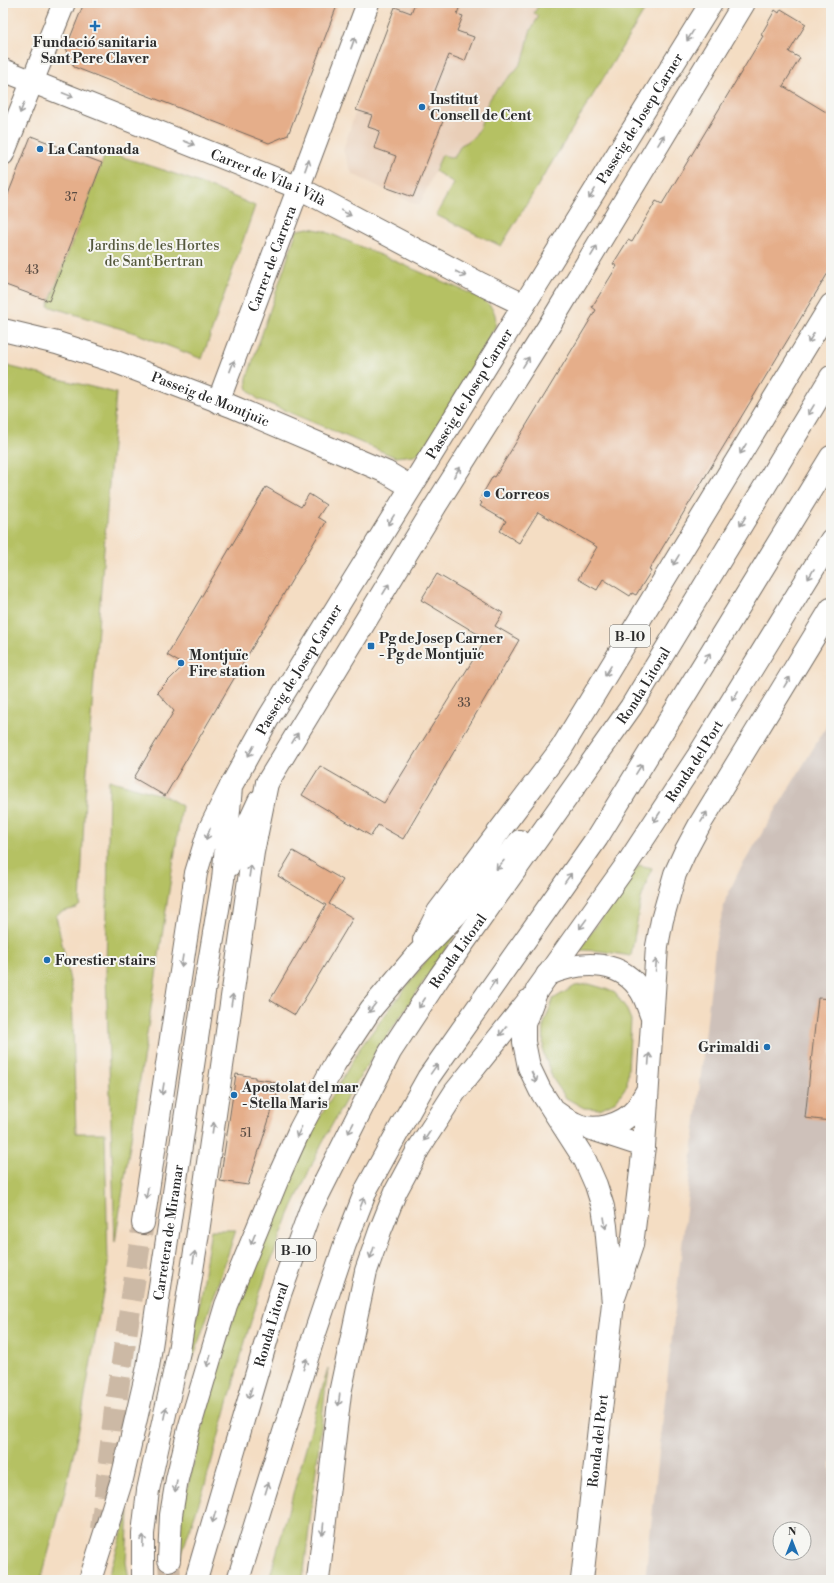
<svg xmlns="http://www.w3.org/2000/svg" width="834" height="1583" font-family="'Libre Bodoni',serif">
<rect width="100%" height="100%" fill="#f6f6f2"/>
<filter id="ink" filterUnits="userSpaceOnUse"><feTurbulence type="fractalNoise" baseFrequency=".025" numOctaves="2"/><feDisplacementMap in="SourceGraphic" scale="8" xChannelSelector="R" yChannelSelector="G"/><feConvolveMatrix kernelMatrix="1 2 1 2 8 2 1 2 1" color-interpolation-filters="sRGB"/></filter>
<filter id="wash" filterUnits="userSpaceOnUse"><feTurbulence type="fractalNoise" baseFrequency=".012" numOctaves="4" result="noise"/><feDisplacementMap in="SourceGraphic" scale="16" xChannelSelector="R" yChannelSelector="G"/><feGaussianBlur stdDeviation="0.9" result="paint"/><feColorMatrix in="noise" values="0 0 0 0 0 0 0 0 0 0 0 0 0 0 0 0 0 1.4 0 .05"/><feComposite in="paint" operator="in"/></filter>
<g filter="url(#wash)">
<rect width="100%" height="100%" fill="#f4ddc3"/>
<path fill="#e9ceb7" d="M 397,3 L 540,3 L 534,12 L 539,16 L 530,32 L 528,44 L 523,60 L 515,71 L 494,93 L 482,118 L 481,127 L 476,135 L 470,141 L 461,145 L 454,159 L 442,155 L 419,206 L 352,174 L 343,150 L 356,110 Z"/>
<path fill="#cec1ba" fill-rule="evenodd" d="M 831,719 L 831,1580 L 645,1580 L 716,939 L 726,898 L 739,871 ZM 780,1529 L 804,1529 L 804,1553 L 780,1553 Z"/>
<g fill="#b5c163" stroke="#707647">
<path d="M 540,3 L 649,3 L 501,246 L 436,215 L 454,183 L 435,171 L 442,155 L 454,158 L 461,145 C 488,134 478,111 495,92 C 504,81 516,73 523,59 C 527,50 527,41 530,32 C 532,27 536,21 539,16 L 534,13 Z"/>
<path d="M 106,152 C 157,167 207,184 255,206 L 202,359 L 135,333 L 48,306 Z"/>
<path d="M 309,228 L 324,231 L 479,297 C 491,305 498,312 495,327 L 427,447 L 415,455 L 395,457 L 258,399 C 249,392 246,390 247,378 L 297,230 Z"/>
<path d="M 3,365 L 116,393 L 85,797 L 80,905 C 74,912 62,908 56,916 L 72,990 L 76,1133 L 105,1133 L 108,1264 L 80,1424 L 65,1491 L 41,1580 L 3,1580 Z"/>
<path d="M 109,780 L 165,796 L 182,806 L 115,1242 L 106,975 Z"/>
<path d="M 639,865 L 652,868 L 641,899 L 631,956 L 600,951 L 579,950 Z"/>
<path d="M 455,935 L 353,1087 L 322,1143 L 290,1212 L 267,1271 L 248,1331 L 205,1485 L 180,1558 L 180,1517 L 215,1376 L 239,1297 L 270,1224 L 311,1133 L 360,1048 L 445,936 Z"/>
<path d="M 589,984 L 606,989 L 615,993 L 626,1008 L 631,1020 L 627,1085 L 616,1101 L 600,1109 L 584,1108 L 566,1098 L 553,1079 L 543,1052 L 544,1024 L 553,999 L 575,986 Z"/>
<path d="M 211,1230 L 236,1230 L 187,1377 Z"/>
<path d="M 328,1368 L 303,1580 L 269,1580 Z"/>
<path d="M 129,1512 L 126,1562 L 129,1580 L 107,1580 Z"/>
</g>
<g id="blocks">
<g fill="#e5ae8a">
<path d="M 84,3 L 338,3 L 288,135 L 269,143 L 74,67 L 66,48 Z"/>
<path d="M 415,3 L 461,3 L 457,14 L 463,16 L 457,31 L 474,37 L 465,61 L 449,55 L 432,98 L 428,109 L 445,116 L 413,197 L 385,187 L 396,156 L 374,148 L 380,131 L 368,127 L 372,115 L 356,110 L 395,7 L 411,13 Z"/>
<path d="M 781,9 L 806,24 L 789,52 L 800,58 L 783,86 L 831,115 L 831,268 L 649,570 L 651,571 L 636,595 L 632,593 L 630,596 L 603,579 L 597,590 L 578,579 L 597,547 L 538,512 L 519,543 L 500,531 L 506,521 L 480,506 L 482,503 L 479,500 L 493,476 L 495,477 L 596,310 L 592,307 L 617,266 L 613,264 L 628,240 L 632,242 L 656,201 L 662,204 L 763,36 L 761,35 L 775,10 L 779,13 Z"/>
<path d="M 31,136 L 102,163 L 49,301 L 3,284 L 3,207 Z"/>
<path d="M 266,487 L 301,507 L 309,494 L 326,505 L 318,517 L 326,522 L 165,796 L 134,778 L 174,711 L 157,692 L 184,665 L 167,655 Z"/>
<path d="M 437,574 L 503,613 L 495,626 L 519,640 L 403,839 L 378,825 L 371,836 L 302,795 L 320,766 L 384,803 L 486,639 L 421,600 Z"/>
<path d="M 293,851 L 343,880 L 329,904 L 353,918 L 295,1015 L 270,1000 L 326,905 L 278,876 Z"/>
<path d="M 818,998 L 831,999 L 831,1121 L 805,1118 Z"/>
<path d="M 236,1074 L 255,1077 L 255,1079 L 270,1081 L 280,1085 L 248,1185 L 220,1181 Z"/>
</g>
</g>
</g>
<g filter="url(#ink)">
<use href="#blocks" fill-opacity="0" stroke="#716960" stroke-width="1"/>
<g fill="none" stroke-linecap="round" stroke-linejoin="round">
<g stroke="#ccb9a5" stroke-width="22" stroke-dasharray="22 11" stroke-linecap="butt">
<path d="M 101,1529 L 115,1409 L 143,1223"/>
<path d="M 169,1560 L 170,1580"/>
</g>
<g stroke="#716960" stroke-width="24">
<g id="minor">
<path id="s1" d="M 3,70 L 299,188 L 481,284 L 524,305"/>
<path d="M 3,154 L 64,3"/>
<path id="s2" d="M 3,330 L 57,343 L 116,362 L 231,406 L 346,455 L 386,472 L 411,487"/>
<path id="s3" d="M 218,402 L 368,3"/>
<path d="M 229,866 L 259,801"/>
<path d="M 547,975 C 576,962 617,958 638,987 C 645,995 647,1005 651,1015"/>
<path d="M 556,1112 C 561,1116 567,1120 574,1123 C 593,1133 622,1126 636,1109 C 640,1104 643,1097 647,1091"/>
<path d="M 592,1129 L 644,1146"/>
<path d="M 615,1295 L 632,1245 L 634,1229 L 644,1146 L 657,946 L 662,920 L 675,874 L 685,852 L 700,824 L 831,609"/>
<path id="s4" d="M 90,1580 L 122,1479 L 148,1367 L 204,992 L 223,880 L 231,787"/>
<path d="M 318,1580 L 340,1393 L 366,1271 L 380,1231 L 396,1191 L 419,1148 L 455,1092 L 528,1001"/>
<path id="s5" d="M 582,1580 L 613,1303 L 606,1226 L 603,1207 L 596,1185 L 585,1160 L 540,1090 L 529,1067 L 524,1042 L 524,1024 L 537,990 L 627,864 L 698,756 L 831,540"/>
</g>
</g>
<g stroke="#716960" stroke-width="24">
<g id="major">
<path d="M 267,783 L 436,505 L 547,329 L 744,3"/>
<path id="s6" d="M 231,786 L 269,717 L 711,3"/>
</g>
</g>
<g stroke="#716960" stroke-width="24">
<g id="highway">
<path d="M 424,940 L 438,912 L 561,749 L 831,305"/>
<path d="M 143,1223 L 196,873 L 209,830 L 231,786"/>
<path d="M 169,1560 L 171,1515 L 177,1479 L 189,1429 L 226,1305 L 281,1171 L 300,1129 L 335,1063 L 371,1009 L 415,957 L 456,915 L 520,841"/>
<path d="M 143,1580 L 143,1534 L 148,1490 L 179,1351 L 197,1239 L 253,852 L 267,783"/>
<path id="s7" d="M 196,1580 L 280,1294 L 310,1211 L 390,1052 L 440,976 L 631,707 L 831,377"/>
<path d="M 238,1580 L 313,1339 L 345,1244 L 367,1188 L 395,1137 L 428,1078 L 597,838 L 831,457"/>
</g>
</g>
<use href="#minor" stroke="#fff" stroke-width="22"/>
<use href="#major" stroke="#fff" stroke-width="22"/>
<use href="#highway" stroke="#fff" stroke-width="22"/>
</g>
<defs><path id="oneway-shaft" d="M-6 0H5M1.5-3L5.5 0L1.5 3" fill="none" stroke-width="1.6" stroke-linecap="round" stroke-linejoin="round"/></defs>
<g stroke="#a0a0a0">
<use href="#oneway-shaft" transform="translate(690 36) rotate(122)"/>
<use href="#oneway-shaft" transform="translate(353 43) rotate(-70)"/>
<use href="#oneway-shaft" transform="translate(68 95) rotate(22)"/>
<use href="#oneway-shaft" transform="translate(22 108) rotate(112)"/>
<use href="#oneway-shaft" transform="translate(661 140) rotate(-59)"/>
<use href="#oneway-shaft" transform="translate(189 143) rotate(22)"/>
<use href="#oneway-shaft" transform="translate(307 165) rotate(-70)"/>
<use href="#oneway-shaft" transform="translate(592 194) rotate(122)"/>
<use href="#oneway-shaft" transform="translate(346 213) rotate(28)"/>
<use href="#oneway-shaft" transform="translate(594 251) rotate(-59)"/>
<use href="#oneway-shaft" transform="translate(461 274) rotate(28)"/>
<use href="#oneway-shaft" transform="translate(811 338) rotate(121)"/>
<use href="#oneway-shaft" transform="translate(526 362) rotate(-58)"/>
<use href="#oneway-shaft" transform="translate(232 366) rotate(-69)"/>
<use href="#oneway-shaft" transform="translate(811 410) rotate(121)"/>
<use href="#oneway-shaft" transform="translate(743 449) rotate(121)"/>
<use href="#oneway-shaft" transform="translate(457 472) rotate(-57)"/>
<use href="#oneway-shaft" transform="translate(391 520) rotate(122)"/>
<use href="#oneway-shaft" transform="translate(743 521) rotate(121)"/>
<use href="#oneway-shaft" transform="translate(676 560) rotate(121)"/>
<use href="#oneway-shaft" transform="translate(811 574) rotate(121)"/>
<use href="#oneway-shaft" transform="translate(386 589) rotate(-59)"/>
<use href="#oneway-shaft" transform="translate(707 658) rotate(-58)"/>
<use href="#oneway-shaft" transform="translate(608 671) rotate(121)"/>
<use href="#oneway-shaft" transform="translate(787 682) rotate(-59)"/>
<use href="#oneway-shaft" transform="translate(735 696) rotate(122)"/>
<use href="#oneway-shaft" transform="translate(295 738) rotate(-59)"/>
<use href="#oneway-shaft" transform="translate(251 751) rotate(119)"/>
<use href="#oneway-shaft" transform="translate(639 769) rotate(-58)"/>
<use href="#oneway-shaft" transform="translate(657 817) rotate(123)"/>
<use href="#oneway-shaft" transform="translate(704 817) rotate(-59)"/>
<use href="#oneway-shaft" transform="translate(208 834) rotate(110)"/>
<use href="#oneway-shaft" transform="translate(500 865) rotate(131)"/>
<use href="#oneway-shaft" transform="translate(250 871) rotate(-82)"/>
<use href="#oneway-shaft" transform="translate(568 878) rotate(-54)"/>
<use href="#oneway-shaft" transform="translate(583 924) rotate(126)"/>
<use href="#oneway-shaft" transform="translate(182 961) rotate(99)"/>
<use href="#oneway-shaft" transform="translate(656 965) rotate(-86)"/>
<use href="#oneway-shaft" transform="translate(493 984) rotate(-55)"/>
<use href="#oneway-shaft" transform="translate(232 1000) rotate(-82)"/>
<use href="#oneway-shaft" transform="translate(422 1003) rotate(123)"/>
<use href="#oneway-shaft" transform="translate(372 1008) rotate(128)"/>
<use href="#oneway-shaft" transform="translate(503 1031) rotate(127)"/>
<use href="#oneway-shaft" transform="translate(649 1059) rotate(-86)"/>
<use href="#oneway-shaft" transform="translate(434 1069) rotate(-55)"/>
<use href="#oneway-shaft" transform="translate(534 1077) rotate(64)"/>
<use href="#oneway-shaft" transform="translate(163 1089) rotate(99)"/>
<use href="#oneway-shaft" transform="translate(213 1128) rotate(-82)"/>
<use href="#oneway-shaft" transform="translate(351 1128) rotate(117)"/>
<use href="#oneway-shaft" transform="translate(299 1132) rotate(116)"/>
<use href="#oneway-shaft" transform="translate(427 1136) rotate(123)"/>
<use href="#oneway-shaft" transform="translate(147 1193) rotate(99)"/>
<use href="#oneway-shaft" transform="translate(362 1203) rotate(-68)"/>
<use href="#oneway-shaft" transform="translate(605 1223) rotate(81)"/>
<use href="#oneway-shaft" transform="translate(253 1239) rotate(112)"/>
<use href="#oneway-shaft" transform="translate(372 1253) rotate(109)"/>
<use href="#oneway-shaft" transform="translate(194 1257) rotate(-81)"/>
<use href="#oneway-shaft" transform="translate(209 1361) rotate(107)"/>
<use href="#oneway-shaft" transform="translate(305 1364) rotate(-73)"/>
<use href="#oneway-shaft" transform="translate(250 1393) rotate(107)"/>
<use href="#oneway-shaft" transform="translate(339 1400) rotate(97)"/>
<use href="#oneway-shaft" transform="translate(165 1413) rotate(-78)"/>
<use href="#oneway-shaft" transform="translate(176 1486) rotate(99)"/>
<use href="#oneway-shaft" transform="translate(267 1488) rotate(-73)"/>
<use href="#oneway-shaft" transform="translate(214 1517) rotate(106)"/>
<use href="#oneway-shaft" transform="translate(323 1529) rotate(96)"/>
<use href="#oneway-shaft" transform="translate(143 1541) rotate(-87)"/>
</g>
</g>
<g fill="#1f6fb2" stroke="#f6f6f2" stroke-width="1.5">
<path d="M93 20h4v4h4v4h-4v4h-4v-4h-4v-4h4z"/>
<circle cx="422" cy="107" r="4"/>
<circle cx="40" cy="149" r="4"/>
<circle cx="487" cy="494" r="4"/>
<rect x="367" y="642" width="8" height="8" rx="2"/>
<circle cx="181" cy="663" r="4"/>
<circle cx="47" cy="960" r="4"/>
<circle cx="767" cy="1047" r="4"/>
<circle cx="234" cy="1095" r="4"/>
</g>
<g text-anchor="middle" stroke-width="4" stroke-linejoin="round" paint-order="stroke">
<g font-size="12" fill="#5a4c43">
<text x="71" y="201">37</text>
<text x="32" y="274">43</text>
<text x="464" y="707">33</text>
<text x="246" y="1137">51</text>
</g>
<g fill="#f6f6f2" stroke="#686867" stroke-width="1">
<rect x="610" y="625" width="40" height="22" rx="3"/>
<rect x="276" y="1239" width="40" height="22" rx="3"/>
</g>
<g font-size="13" font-weight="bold" fill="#2b2b2b">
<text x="630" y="641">B-10</text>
<text x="296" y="1255">B-10</text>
</g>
<g font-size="14" font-weight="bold" fill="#2b2b2b" stroke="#f6f6f2" text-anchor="start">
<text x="95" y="47" text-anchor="middle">Fundació sanitaria<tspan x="95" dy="16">Sant Pere Claver</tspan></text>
<text x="430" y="104">Institut<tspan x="430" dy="16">Consell de Cent</tspan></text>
<text x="48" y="154">La Cantonada</text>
<text x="495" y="499">Correos</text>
<text x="379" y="643">Pg de Josep Carner<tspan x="379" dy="16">- Pg de Montjuïc</tspan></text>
<text x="189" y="660">Montjuïc<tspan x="189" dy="16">Fire station</tspan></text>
<text x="55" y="965">Forestier stairs</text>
<text x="759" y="1052" text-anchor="end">Grimaldi</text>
<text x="242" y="1092">Apostolat del mar<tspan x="242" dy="16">- Stella Maris</tspan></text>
</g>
<g font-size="14" fill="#2b2b2b" stroke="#f6f6f2">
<text dy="5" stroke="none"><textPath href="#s6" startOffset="783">Passeig de Josep Carner</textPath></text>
<text dy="5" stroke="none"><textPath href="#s1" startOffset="286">Carrer de Vila i Vilà</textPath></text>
<text dy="5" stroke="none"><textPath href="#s3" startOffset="153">Carrer de Carrera</textPath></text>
<text dy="5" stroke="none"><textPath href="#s6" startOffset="459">Passeig de Josep Carner</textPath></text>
<text dy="5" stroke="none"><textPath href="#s2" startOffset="219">Passeig de Montjuïc</textPath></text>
<text dy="5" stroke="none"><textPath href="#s6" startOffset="135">Passeig de Josep Carner</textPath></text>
<text dy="5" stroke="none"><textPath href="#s7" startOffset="1010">Ronda Litoral</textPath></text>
<text dy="5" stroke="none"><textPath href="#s5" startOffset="892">Ronda del Port</textPath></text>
<text dy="5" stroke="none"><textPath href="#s7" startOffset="686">Ronda Litoral</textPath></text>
<text dy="5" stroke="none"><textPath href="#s4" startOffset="357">Carretera de Miramar</textPath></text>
<text dy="5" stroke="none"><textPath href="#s7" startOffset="266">Ronda Litoral</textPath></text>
<text dy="5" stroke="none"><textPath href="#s5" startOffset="140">Ronda del Port</textPath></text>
</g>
<g font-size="14" fill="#54583c" stroke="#f6f6f2">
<text x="154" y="250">Jardins de les Hortes<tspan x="154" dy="16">de Sant Bertran</tspan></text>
</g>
</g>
<rect width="834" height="1583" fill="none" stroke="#f6f6f2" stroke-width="16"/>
<g transform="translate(792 1541)"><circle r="19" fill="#f6f6f2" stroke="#a5a5a2"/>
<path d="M0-3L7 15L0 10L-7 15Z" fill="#1f6fb2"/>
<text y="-6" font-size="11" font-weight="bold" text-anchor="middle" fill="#2b2b2b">N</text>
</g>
</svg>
